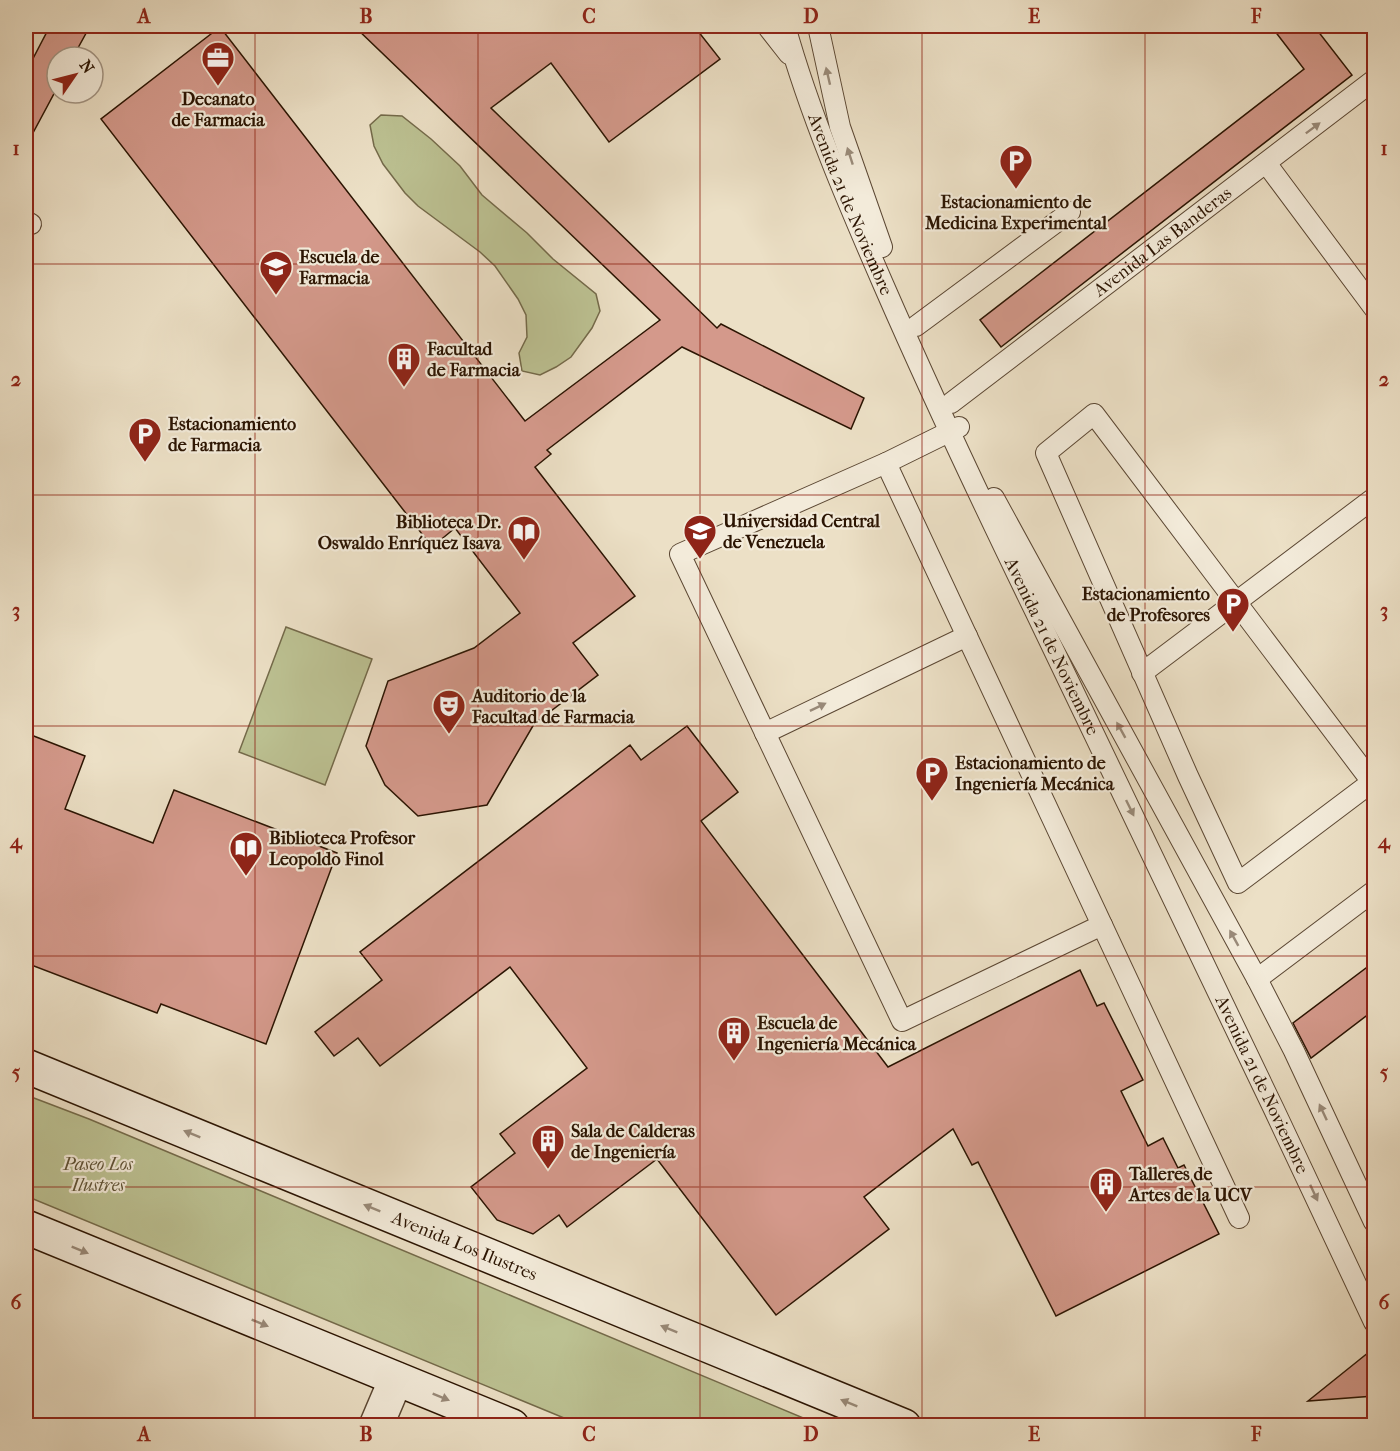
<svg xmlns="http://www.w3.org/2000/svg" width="1400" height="1451" font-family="'IM FELL French Canon',serif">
<rect width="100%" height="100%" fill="#ece0c6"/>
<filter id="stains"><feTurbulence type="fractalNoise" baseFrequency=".00333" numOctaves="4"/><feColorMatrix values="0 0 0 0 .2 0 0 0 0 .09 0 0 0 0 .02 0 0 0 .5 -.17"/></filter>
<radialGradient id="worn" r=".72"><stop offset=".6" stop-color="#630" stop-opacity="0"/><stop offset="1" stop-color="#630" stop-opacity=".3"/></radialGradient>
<g fill="#bcc192" stroke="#746a4a" stroke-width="1.5">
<path d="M 381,115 L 402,116 L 431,139 L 460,166 L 482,195 L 527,233 L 553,259 L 596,294 L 600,311 L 592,328 L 571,357 L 556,367 L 540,375 L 522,371 L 519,353 L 527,337 L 526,315 L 518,299 L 495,266 L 480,252 L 418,206 L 405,193 L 383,164 L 374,146 L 370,125 Z"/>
<path d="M 286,627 L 372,659 L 325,785 L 239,752 Z"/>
<path d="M 26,1095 L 89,1119 L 820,1425 L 581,1425 L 26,1196 Z"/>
</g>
<g fill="#d4998b" stroke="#2b1402" stroke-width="1.5">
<path d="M 50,26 L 90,26 L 73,57 L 57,57 L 57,88 L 26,146 L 26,72 Z"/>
<path d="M 354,26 L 694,26 L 720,59 L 609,142 L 551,63 L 491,108 L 717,328 L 721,324 L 864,398 L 851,429 L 682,347 L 547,450 L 551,454 L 535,467 L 635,596 L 573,643 L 598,675 L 534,724 L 487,805 L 418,816 L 385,785 L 366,746 L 388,681 L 474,648 L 520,613 L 455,528 L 432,547 L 101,119 L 220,27 L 525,421 L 660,320 Z"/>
<path d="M 1271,26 L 1314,26 L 1352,75 L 1001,347 L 980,320 L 1304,69 Z"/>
<path d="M 687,726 L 738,792 L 701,821 L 888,1067 L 1080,970 L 1097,1006 L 1104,1003 L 1143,1080 L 1121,1091 L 1148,1146 L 1163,1138 L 1178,1168 L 1184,1165 L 1219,1234 L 1056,1316 L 978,1162 L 972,1165 L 953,1129 L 864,1197 L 889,1229 L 776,1315 L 657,1159 L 567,1227 L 559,1215 L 533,1234 L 497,1220 L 471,1187 L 515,1153 L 500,1134 L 587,1068 L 510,967 L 380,1066 L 358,1038 L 334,1056 L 315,1032 L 382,980 L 360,952 L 630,745 L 641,760 Z"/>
<path d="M 26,733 L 85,756 L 65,809 L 153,843 L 174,790 L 337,853 L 266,1044 L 161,1004 L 157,1013 L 26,963 Z"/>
<path d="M 1374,962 L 1374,1010 L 1311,1058 L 1293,1023 Z"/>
<path d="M 1374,1348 L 1374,1396 L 1308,1401 Z"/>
</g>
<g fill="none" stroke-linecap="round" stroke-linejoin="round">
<g stroke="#5b4733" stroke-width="22">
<g id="service">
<path d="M 767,26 L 789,54"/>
<path id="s1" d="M 785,26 C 810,115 847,201 884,286 C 932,396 983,504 1035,611 C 1149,847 1263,1084 1374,1322"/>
<path d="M 818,26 L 840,127 L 882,247"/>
<path d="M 1266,163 L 1374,308"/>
<path d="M 26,221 L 31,224"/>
<path d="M 916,326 L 1070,212"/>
<path id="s2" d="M 951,403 L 1374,80"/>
<path d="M 1094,414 L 1372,782 L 1238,883 L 1188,776 L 1046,453 Z"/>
<path d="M 959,427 L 886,463 L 1239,1218"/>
<path d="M 886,463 L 680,554 L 902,1021 L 1102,925"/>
<path d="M 994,498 L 1257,979 L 1294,1051 L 1374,1222"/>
<path d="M 1142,673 L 1374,498"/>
<path d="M 765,733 L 967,636"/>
<path d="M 1257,979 L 1374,891"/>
</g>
</g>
<g stroke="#5b4733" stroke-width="36">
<path id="minor" d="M 376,1426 L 396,1379"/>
</g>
<g stroke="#2b1402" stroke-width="36">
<g id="secondary">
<path id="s3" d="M 26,1066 L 904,1426"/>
<path d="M 26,1227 L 512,1426"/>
</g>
</g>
<use href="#service" stroke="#f3ebda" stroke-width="20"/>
<use href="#minor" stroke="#f3ebda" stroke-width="33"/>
<use href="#secondary" stroke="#f3ebda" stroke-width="33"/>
</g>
<defs><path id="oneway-solid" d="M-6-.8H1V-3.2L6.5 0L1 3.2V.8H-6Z" transform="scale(1.5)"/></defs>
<g fill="#998a79">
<use href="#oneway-solid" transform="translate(828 76) rotate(-103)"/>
<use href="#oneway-solid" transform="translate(1313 128) rotate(-37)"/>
<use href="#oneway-solid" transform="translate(850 156) rotate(-108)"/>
<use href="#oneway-solid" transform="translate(818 707) rotate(-26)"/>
<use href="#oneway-solid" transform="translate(1121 730) rotate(-119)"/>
<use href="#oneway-solid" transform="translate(1130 808) rotate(64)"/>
<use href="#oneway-solid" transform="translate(1234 938) rotate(-119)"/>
<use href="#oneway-solid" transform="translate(1323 1112) rotate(-115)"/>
<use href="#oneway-solid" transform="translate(192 1134) rotate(-158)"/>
<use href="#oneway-solid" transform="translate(1314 1193) rotate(65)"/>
<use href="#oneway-solid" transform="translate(372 1208) rotate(-158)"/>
<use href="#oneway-solid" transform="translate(80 1250) rotate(22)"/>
<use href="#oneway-solid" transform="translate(260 1323) rotate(22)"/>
<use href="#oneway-solid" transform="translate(669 1329) rotate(-158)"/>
<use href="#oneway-solid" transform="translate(441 1397) rotate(22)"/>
<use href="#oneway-solid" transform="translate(849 1403) rotate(-158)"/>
</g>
<path fill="none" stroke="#8f2418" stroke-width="1.5" stroke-opacity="0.55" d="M 255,26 L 255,1426M 478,26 L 478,1426M 700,26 L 700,1426M 922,26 L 922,1426M 1145,26 L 1145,1426M 26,264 L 1374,264M 26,495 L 1374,495M 26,726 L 1374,726M 26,956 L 1374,956M 26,1187 L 1374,1187"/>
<defs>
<g id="office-pin" transform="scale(1.725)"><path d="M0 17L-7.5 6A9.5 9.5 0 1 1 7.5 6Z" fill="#8f2418" stroke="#f3ebda"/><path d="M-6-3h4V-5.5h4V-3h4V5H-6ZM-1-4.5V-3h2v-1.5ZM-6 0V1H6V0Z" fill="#fff"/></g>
<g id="parking-pin" transform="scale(1.725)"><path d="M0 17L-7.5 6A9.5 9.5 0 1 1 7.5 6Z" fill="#8f2418" stroke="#f3ebda"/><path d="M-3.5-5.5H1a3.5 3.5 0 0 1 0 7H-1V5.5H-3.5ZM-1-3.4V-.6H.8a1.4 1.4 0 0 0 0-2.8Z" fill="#fff"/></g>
<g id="university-pin" transform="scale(1.725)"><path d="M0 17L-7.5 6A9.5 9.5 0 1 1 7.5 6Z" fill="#8f2418" stroke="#f3ebda"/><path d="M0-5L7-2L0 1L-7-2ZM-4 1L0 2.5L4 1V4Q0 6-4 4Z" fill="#fff"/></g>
<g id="building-pin" transform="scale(1.725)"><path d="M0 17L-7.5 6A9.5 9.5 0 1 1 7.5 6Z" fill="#8f2418" stroke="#f3ebda"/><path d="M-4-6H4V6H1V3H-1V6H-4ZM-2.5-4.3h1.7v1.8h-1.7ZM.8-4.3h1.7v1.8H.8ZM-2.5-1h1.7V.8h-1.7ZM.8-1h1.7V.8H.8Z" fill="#fff"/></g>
<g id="library-pin" transform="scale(1.725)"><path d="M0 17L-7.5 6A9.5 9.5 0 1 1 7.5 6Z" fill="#8f2418" stroke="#f3ebda"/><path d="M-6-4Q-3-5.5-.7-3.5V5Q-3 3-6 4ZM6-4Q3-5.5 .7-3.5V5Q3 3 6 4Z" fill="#fff"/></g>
<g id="theatre-pin" transform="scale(1.725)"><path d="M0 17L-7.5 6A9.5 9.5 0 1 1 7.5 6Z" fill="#8f2418" stroke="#f3ebda"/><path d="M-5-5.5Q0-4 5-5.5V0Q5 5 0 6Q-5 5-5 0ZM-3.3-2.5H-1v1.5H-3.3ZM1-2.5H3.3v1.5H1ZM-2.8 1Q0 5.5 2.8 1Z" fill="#fff"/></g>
</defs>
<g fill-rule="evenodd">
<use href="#office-pin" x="218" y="58"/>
<use href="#parking-pin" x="1016" y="161"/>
<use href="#university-pin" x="276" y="267"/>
<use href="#building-pin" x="404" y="359"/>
<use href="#parking-pin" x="145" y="434"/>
<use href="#university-pin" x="700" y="531"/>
<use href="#library-pin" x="524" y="532"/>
<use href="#parking-pin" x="1233" y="604"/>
<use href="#theatre-pin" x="449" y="706"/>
<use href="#parking-pin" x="932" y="773"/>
<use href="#library-pin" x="246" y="848"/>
<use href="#building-pin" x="734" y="1033"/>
<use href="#building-pin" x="548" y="1141"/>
<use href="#building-pin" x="1106" y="1184"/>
</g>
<g text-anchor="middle" stroke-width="4.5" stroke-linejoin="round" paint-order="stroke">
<g font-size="18" font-weight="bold" fill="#2b1402" stroke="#f3ebda" text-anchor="start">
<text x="218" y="105" text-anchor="middle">Decanato<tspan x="218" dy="21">de Farmacia</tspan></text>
<text x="1016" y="208" text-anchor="middle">Estacionamiento de<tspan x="1016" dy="21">Medicina Experimental</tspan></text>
<text x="299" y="263">Escuela de<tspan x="299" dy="21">Farmacia</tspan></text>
<text x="427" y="355">Facultad<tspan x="427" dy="21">de Farmacia</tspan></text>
<text x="168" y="430">Estacionamiento<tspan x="168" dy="21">de Farmacia</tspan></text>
<text x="723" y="527">Universidad Central<tspan x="723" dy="21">de Venezuela</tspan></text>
<text x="501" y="528" text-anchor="end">Biblioteca Dr.<tspan x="501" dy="21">Oswaldo Enríquez Isava</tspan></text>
<text x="1210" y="600" text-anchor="end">Estacionamiento<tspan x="1210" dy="21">de Profesores</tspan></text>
<text x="472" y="702">Auditorio de la<tspan x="472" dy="21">Facultad de Farmacia</tspan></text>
<text x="955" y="769">Estacionamiento de<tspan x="955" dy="21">Ingeniería Mecánica</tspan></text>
<text x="269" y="844">Biblioteca Profesor<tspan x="269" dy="21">Leopoldo Finol</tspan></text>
<text x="757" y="1029">Escuela de<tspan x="757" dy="21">Ingeniería Mecánica</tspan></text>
<text x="571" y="1137">Sala de Calderas<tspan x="571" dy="21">de Ingeniería</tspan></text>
<text x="1129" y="1180">Talleres de<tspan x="1129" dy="21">Artes de la UCV</tspan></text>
</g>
<g font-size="18" fill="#2b1402" stroke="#f3ebda">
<text dy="6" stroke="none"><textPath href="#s1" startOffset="190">Avenida 21 de Noviembre</textPath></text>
<text dy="6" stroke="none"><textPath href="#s2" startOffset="266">Avenida Las Banderas</textPath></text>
<text dy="6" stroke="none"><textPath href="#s1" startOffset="676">Avenida 21 de Noviembre</textPath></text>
<text dy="6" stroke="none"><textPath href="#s1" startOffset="1162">Avenida 21 de Noviembre</textPath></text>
<text dy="6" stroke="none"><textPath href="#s3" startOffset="474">Avenida Los Ilustres</textPath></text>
</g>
<g font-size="18" font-style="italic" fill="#5e5134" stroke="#f3ebda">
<text x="98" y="1170">Paseo Los<tspan x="98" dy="21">Ilustres</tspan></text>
</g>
</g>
<rect width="1400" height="1451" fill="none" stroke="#ece0c6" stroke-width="66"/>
<g transform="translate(75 75) rotate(55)"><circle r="28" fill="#f3ebda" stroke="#a39584" stroke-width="1.5"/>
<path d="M0-4.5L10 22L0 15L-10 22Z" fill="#8f2418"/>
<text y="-9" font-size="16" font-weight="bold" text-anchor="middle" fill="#2b1402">N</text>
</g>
<rect x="33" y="33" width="1334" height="1385" fill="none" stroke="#8f2418" stroke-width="2"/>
<g font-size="20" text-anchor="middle" font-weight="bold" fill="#8f2418">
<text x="144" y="23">A</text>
<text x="366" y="23">B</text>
<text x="589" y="23">C</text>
<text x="811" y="23">D</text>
<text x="1034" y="23">E</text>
<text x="1256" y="23">F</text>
<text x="16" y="155">1</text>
<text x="1384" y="155">1</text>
<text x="16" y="386">2</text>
<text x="1384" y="386">2</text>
<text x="16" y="617">3</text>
<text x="1384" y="617">3</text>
<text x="16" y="848">4</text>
<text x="1384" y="848">4</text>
<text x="16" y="1079">5</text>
<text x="1384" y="1079">5</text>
<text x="16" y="1309">6</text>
<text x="1384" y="1309">6</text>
<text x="144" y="1441">A</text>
<text x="366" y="1441">B</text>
<text x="589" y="1441">C</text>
<text x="811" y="1441">D</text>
<text x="1034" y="1441">E</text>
<text x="1256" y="1441">F</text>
</g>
<rect width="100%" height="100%" filter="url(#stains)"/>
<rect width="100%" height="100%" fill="url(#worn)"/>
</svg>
